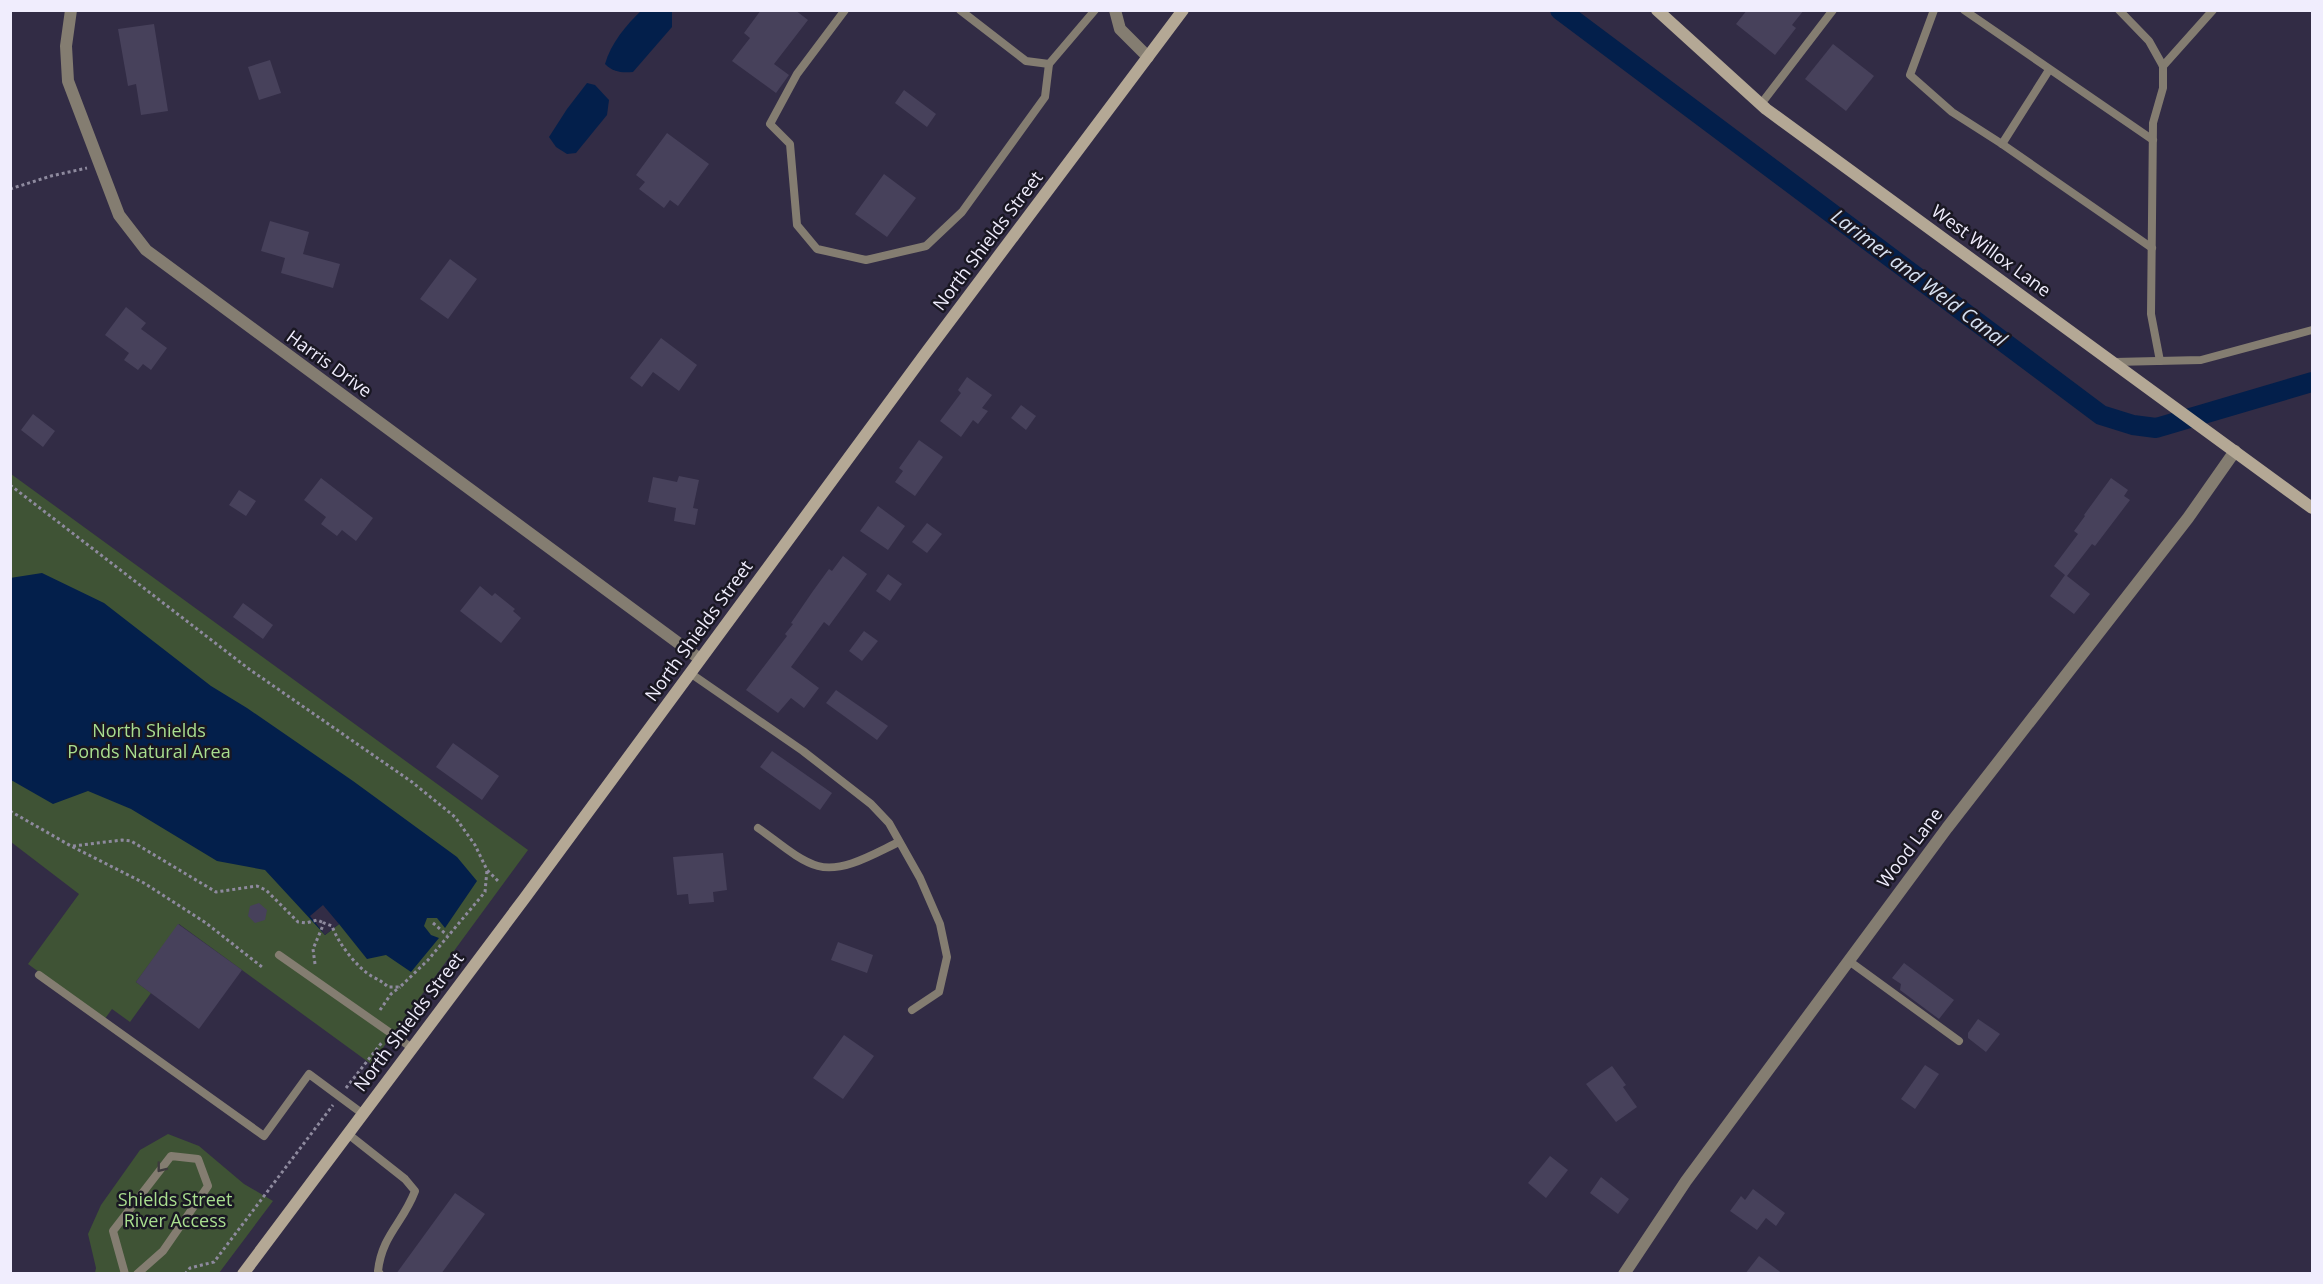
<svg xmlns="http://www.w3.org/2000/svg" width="2323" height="1284" font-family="'Open Sans',sans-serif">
<rect width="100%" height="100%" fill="#322c45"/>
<g fill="#3f5335">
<path d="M 11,474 L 528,850 L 371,1064 L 179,924 L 136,982 L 151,993 L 130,1022 L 112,1009 L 104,1020 L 28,964 L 79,894 L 11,842 Z"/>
<path d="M 168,1134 L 199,1146 L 244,1184 L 273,1201 L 219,1273 L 95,1273 L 96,1268 L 88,1234 L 101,1205 L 140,1150 Z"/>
</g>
<g fill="#031f4b">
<path d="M 642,10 L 672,11 L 672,27 L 633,72 C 621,73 613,72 605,64 C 611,43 626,25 642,10 Z"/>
<path d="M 587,83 L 595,85 L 609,100 L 607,115 L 576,153 L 567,154 L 556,147 L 549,137 L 567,109 Z"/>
<path d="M 42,573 L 104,603 L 211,686 L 247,708 L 353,781 L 457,857 L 477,881 L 445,928 L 437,918 L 427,918 L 424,926 L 431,935 L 439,938 L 411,972 L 386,955 L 367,959 L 339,924 L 325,935 L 265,870 L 217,861 L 131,809 L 88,791 L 53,804 L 11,780 L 10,578 Z"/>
</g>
<path fill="#322c45" d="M 323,905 L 339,924 L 325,935 L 310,916 Z"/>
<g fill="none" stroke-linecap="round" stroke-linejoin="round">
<path stroke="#031f4b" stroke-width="20" d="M 1560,10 L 2101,415 L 2133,425 L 2156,428 L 2312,382"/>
</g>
<g fill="#47415b">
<path d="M 761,10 L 795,10 L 808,20 L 774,64 L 789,75 L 776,93 L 732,61 L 750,38 L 744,33 Z"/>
<path d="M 1747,10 L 1804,10 L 1792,25 L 1796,28 L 1775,55 L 1736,24 Z"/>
<path d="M 154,24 L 168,111 L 141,115 L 136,84 L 128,86 L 118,29 Z"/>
<path d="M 1833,44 L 1874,76 L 1846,111 L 1805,79 Z"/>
<path d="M 270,60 L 281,93 L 259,100 L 248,67 Z"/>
<path d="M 904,90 L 936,114 L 927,127 L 895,103 Z"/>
<path d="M 667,133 L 709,164 L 678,206 L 670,200 L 664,208 L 639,189 L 645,182 L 636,175 Z"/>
<path d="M 884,174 L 916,198 L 887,237 L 855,214 Z"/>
<path d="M 270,221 L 309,232 L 303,254 L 340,264 L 333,288 L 281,273 L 285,258 L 261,251 Z"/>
<path d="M 450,259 L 477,279 L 448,319 L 420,299 Z"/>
<path d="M 126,307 L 146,323 L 141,329 L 167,348 L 151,370 L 143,364 L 138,370 L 124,360 L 129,353 L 105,335 Z"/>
<path d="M 661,338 L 697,365 L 679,391 L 653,372 L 642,387 L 630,378 Z"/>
<path d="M 967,377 L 992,395 L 982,408 L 988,411 L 978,424 L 973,420 L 961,437 L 940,421 L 961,393 L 958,390 Z"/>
<path d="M 1021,405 L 1036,416 L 1026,430 L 1011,418 Z"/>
<path d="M 33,414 L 55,431 L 43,447 L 21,430 Z"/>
<path d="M 919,440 L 943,457 L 915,496 L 895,482 L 903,471 L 899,468 Z"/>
<path d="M 679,476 L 699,480 L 693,508 L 698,509 L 695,525 L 674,521 L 676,508 L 648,502 L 653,477 L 677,482 Z"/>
<path d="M 321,478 L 373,518 L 356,541 L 342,530 L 337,536 L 321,524 L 326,517 L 304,500 Z"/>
<path d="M 2111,478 L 2128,490 L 2124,496 L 2130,500 L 2095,546 L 2092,544 L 2067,576 L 2090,594 L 2074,614 L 2050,596 L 2065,575 L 2054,566 L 2078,534 L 2074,531 L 2085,516 L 2084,515 Z"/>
<path d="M 239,490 L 256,501 L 246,516 L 229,505 Z"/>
<path d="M 878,506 L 905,526 L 888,550 L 860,531 Z"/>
<path d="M 927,523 L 942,534 L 927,553 L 912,542 Z"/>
<path d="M 843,556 L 867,574 L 829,626 L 824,622 L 791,667 L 819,688 L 804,708 L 791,698 L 778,713 L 746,690 L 787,636 L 785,634 L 793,624 L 791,623 L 813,591 L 829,569 L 832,571 Z"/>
<path d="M 888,574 L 902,584 L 890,601 L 876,591 Z"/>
<path d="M 480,586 L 492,596 L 495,593 L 515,609 L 513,611 L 521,618 L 501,643 L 460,611 Z"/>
<path d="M 243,603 L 273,625 L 263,639 L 233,617 Z"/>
<path d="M 864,631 L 878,641 L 862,661 L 849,651 Z"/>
<path d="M 836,690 L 888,726 L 877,740 L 826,703 Z"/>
<path d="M 453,743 L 499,776 L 482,800 L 436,767 Z"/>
<path d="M 772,751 L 832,793 L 820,810 L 760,767 Z"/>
<path d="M 723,853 L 727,890 L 713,892 L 714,902 L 689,904 L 688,894 L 677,895 L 673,857 Z"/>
<path d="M 259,903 L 267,910 L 265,920 L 255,923 L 248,916 L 250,906 Z"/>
<path d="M 178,924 L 242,970 L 199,1029 L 136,982 Z"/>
<path d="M 838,942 L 873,955 L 867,973 L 831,960 Z"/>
<path d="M 1904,963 L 1954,1000 L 1939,1019 L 1900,990 L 1901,984 L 1892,978 Z"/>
<path d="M 1978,1019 L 2000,1034 L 1986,1052 L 1968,1038 L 1968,1033 Z"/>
<path d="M 844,1035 L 874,1056 L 843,1099 L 813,1078 Z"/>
<path d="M 1925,1065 L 1939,1074 L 1915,1109 L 1901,1099 Z"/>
<path d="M 1612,1066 L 1626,1085 L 1623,1087 L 1637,1107 L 1616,1122 L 1586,1084 Z"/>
<path d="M 1550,1156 L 1568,1170 L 1546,1198 L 1528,1183 Z"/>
<path d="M 1601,1177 L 1629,1199 L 1618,1214 L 1590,1193 Z"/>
<path d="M 1753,1189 L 1785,1213 L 1776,1226 L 1766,1218 L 1757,1230 L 1730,1211 L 1741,1196 L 1745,1200 Z"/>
<path d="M 455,1193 L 485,1214 L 441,1274 L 396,1274 Z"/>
<path d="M 1759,1256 L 1783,1274 L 1745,1274 Z"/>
</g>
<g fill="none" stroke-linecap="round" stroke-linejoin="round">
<g stroke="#8e8a9e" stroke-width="3" stroke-dasharray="3 3" stroke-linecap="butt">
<path d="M 10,189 L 51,176 L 87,168"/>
<path d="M 10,485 L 249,669 L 412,782 L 455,817 L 475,845 L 487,870 L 500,883"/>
<path d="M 10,811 L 71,846 L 144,883 L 206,923 L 262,967"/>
<path d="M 73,846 L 122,840 L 131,841 L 216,892 L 257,886 L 266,890 L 298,922 L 306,923 L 317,920 L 324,923"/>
<path d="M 433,923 L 447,935"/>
<path d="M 315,964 L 313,949 L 324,923 L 332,926 C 338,943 357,968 373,977 C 379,980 383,982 388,987 L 400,987 L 428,960 L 485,892 L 487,870"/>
<path d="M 380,1010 L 391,994 L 400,987"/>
<path d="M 346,1088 L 383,1041"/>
<path d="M 185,1274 L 190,1268 L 214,1262 L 333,1105"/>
</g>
<g stroke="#847d71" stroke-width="8">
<path d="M 845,10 L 797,74 L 770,124 L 790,144 L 797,225 L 817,249 L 866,260 L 926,246 L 962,212 L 1045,97 L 1049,64 L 1095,10"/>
<path d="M 960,10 L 1026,61 L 1049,64"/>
<path d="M 1934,10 L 1910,75 L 1952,112 L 2002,144 L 2152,248"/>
<path d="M 1964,10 L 2153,140"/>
<path d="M 2119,10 L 2149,41 L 2163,66 L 2163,88 L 2153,123 L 2151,314 L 2160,361"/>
<path d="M 2163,66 L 2213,10"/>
<path d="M 1761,104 L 1833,10"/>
<path d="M 2002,144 L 2049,70"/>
<path d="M 2114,362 L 2201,360 L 2312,330"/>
<path d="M 690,673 L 803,751 L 871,804 L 889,823 L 920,878 L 940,924 L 947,957 L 939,992 L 912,1010"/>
<path d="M 758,828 C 776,840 797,860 818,866 C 844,873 877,852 899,842"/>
<path d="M 279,955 L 412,1048"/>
<path d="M 1849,961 L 1959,1041"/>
<path d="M 39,975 L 264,1136 L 309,1074 L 363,1114"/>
<path d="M 348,1134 L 405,1179 L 415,1191 C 403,1223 382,1235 378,1271 L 380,1274"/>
<path d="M 125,1274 L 113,1231 L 171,1156 L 198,1159 L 208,1186 L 163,1251 L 137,1274"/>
</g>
<g stroke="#847d71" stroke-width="12">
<path d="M 71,10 L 66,46 L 68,81 L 119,215 L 146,250 L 700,659"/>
<path d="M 1115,10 L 1120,29 L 1148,57"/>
<path d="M 1624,1274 L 1686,1181 L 1947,828 L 2188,518 L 2235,451"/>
</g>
<g stroke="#b4a895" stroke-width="12">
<path d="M 1657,10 L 1766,109 L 2312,508"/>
<path d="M 243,1274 L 524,899 L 925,354 L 1183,10"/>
</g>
</g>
<defs><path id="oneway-chevron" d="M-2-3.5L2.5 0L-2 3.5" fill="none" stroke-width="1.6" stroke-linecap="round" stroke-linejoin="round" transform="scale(1.5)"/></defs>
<use stroke="#3e3b3e" href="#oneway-chevron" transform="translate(161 1168) rotate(128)"/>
<g text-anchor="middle" stroke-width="5" stroke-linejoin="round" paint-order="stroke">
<g font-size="18" fill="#f0edfd" stroke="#191722">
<text transform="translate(988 241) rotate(-53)" y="6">North Shields Street</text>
<text transform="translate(1991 251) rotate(36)" y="6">West Willox Lane</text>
<text transform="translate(329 364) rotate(36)" y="6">Harris Drive</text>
<text transform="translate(699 631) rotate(-54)" y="6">North Shields Street</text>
<text transform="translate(1910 848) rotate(-53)" y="6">Wood Lane</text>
<text transform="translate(409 1022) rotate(-53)" y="6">North Shields Street</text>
</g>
<g font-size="18" fill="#a9de8f" stroke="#191722">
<text x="149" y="737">North Shields<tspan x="149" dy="21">Ponds Natural Area</tspan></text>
<text x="175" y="1206">Shields Street<tspan x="175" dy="21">River Access</tspan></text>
</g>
<g font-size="20" font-style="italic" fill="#d7e1f1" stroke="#191722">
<text transform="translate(1919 278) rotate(37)" y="7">Larimer and Weld Canal</text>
</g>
</g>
<rect width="2323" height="1284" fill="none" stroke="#f0edfd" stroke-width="24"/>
</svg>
